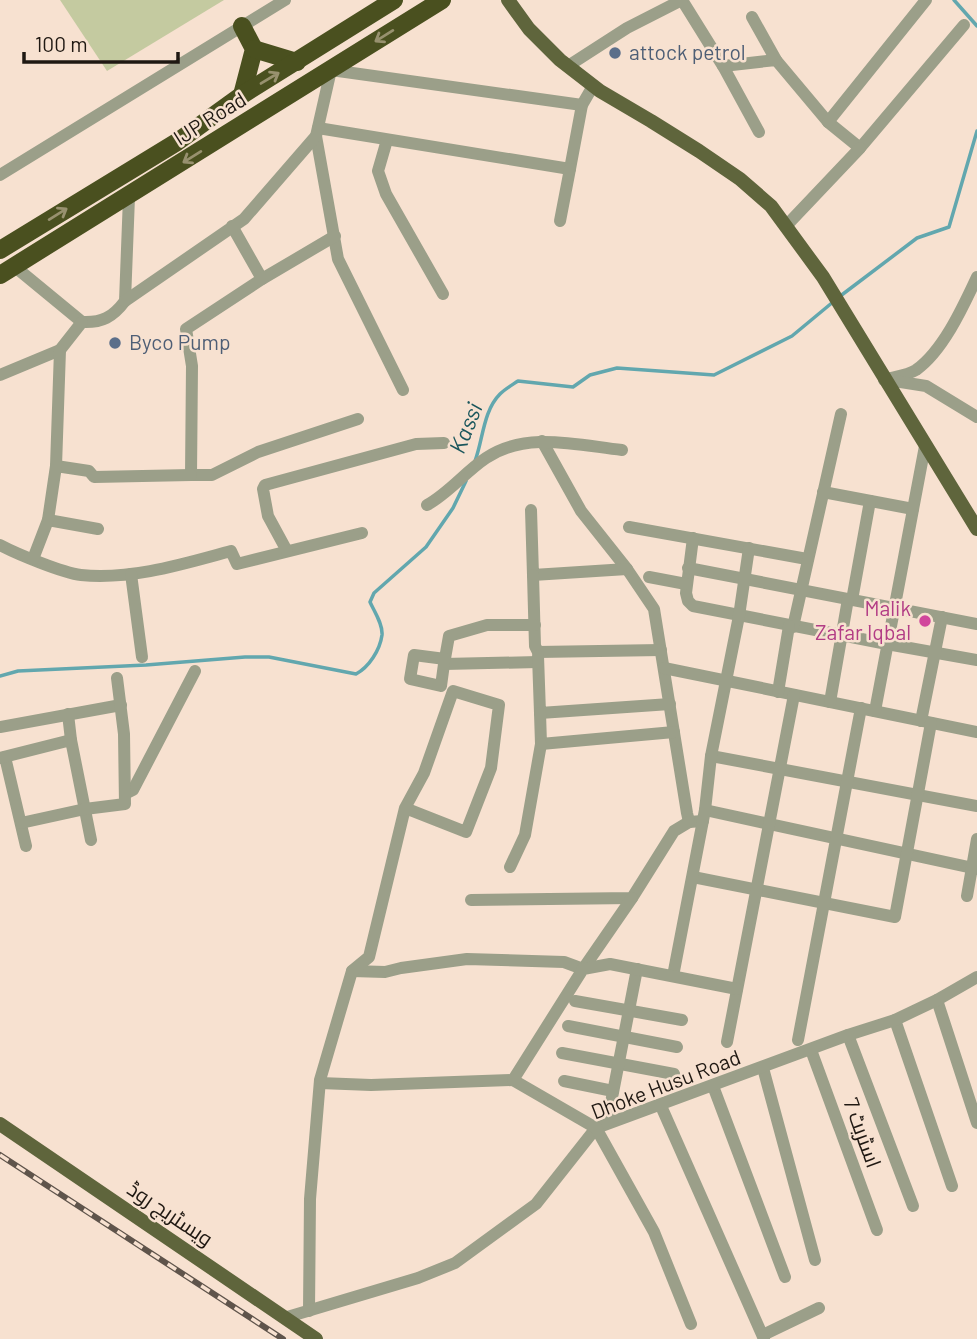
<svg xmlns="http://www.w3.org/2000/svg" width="977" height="1339" font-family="Barlow,Cairo,sans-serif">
<rect width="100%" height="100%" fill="#f7e1d0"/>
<path fill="#c4caa0" d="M 60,0 L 224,0 L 107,71 Z"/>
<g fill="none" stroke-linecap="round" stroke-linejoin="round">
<g stroke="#62a7ae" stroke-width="3.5">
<path d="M 954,0 L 977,26"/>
<path d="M 839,297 L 917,238 L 949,227 L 977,131"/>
<path d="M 475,461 C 483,440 483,411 500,394 C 505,389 512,385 518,381 L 573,387 L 590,375 L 617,368 L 714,375 L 792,336 L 833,302"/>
<path d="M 0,676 L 18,671 L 146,665 L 245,657 L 269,657 L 356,674 C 369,667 380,650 382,635 C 383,624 374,611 370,602 L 374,593 L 426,547 L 453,508 L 466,481"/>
</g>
<g stroke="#9b9f89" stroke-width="12">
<path d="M 682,0 L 723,66 L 776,60 L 828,122 L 860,148 L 964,25"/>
<path d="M 752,17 L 776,60"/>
<path d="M 568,66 L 627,28 L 682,0"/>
<path d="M 723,66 L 759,132"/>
<path d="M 828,122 L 926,0"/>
<path d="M 318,128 L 570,169 L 582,105 L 593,86"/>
<path d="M 316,136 L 338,259 L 403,390"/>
<path d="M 387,140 L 378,171 L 386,194 L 443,294"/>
<path d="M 0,175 L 285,0"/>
<path d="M 560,221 L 570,169"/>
<path d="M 232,226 L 262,279"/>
<path d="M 786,226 L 860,148"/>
<path d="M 335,236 L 262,279 L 186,329 L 192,366 L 191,475 L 212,475 L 258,452 L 358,419"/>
<path d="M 14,266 L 82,322 C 102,323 113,317 125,301 L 129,197"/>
<path d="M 125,301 L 244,219 L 316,136 L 331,70 L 582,105"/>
<path d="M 0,375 L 60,350 L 82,322"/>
<path d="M 884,380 C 894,377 908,375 916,370 C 943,351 963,307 977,277"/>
<path d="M 888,380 L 926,386 L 977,417"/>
<path d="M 542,441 L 581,511 L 627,569 L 654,609 L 687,813 L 689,822 L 703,821"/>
<path d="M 56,466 L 89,471 L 94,477 L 191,475"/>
<path d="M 823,492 L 913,509"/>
<path d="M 427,505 C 449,493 465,472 486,458 C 526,431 577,445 622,450"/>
<path d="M 531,510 L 533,575 L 627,569"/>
<path d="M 48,520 L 98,529"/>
<path d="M 629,527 L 807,559"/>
<path d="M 693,538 L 686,593 L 688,601 L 693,606 L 887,644 L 977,660"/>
<path d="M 0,545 C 17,554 63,573 81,575 C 132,580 183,564 231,551 L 237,564 L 362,533"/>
<path d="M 287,551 L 268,516 L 263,489 L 265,485 L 416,444 L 444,443"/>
<path d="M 33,559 L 48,520 L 56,466 L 60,350"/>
<path d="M 688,568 L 977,624"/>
<path d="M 131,574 L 142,657"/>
<path d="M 533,575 L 535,646 L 538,652 L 661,650"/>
<path d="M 649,577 L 686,584"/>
<path d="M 852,600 L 870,501"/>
<path d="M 535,625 L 487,625 L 449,636 L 444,664 L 538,662"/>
<path d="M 793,627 L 841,414"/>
<path d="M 538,656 L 540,713 L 670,704"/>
<path d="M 444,664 L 441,686 L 410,679 L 414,655 L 445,659"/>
<path d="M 664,668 L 977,732"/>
<path d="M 778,692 L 789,626"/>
<path d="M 830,702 L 848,599"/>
<path d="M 875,711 L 925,446"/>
<path d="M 540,713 L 541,744 L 674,732"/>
<path d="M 68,714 L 71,740"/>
<path d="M 921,721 L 942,617"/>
<path d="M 0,727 L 121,705"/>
<path d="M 711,756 L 977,806"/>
<path d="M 5,757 L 26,846"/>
<path d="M 0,758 L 71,740 L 91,840"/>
<path d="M 125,794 L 133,790 L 195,671"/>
<path d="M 705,810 L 977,869"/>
<path d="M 21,823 L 85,809 L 125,804 L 124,734 L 117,678"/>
<path d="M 510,867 L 525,835 L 541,744"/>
<path d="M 693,877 L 895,917 L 931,723"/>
<path d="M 967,896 L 977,839"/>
<path d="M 471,900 L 632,898 L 674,831 L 689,822"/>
<path d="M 352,971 L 385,972 L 401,968 L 467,959 L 564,962 L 583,969 L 632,898"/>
<path d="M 673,976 L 705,810 L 711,756 L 739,616 L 749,548"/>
<path d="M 937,1000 L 977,1123"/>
<path d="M 575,1001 L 682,1020"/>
<path d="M 895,1020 L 952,1186"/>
<path d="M 568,1026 L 677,1047"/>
<path d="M 848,1035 L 913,1206"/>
<path d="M 798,1040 L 861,708"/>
<path d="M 727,1042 L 794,695"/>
<path d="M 811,1050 L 877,1230"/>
<path d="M 562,1053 L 674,1074"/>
<path d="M 763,1068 L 815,1260"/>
<path d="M 564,1081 L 613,1091"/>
<path d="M 320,1083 L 371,1085 L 513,1080"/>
<path d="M 713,1086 L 785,1277"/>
<path d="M 661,1106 L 764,1339"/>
<path d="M 609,1113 L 637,969"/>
<path d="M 309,1311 L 310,1199 L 320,1080 L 352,971 L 369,957 L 405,808 L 424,773 L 453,691 L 499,705 L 491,768 L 466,832 L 405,808"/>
<path d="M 284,1318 L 418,1278 L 455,1263 L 536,1204 L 596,1128 L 848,1035 L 895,1020 L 937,1000 L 977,977"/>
<path d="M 691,1324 L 654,1232 L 596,1128 L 513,1080 L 583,969 L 610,964 L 737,989"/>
<path d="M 763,1335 L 819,1308"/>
</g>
<g stroke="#5f653c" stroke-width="14">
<path d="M 508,0 L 529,29 L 560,60 L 600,91 L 651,121 L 699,151 L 740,179 L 771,206 L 823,277 L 977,529"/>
<path d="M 0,1124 L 316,1339"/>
</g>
<g stroke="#4a501f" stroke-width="18">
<path d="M 242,26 L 254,49 L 242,95"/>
<path d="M 254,49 L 297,62"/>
<path d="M 0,250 L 177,142 L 242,95 L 394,0"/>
<path d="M 0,275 L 442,0"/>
</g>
<g stroke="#5f544b" stroke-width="6">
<path id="rail" d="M 0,1155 L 283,1339"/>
</g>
<use href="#rail" stroke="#f7e1d0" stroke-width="3.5" stroke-dasharray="10" stroke-linecap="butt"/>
</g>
<defs><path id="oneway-shaft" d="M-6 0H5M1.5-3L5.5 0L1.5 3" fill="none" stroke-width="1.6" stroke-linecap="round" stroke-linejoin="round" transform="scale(1.75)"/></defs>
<g stroke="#98916f">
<use href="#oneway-shaft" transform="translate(384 36) rotate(148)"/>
<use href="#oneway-shaft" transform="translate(270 78) rotate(-31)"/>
<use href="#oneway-shaft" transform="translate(192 157) rotate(148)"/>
<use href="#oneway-shaft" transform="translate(58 214) rotate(-32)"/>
</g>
<g fill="#5c6f8a" stroke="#f7e1d0" stroke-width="2.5">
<circle cx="615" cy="53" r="7"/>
<circle cx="115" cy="343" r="7"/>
</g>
<circle fill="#d1479c" stroke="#f7e1d0" stroke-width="2.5" cx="925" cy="621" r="7"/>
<g text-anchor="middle" stroke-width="5" stroke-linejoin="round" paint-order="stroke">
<g font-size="21" fill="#4e5e75" stroke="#f7e1d0" text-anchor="start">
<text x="629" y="60">attock petrol</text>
<text x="129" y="350">Byco Pump</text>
</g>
<g font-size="21" fill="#1f1812" stroke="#f7e1d0">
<text transform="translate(210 119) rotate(-32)" y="7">IJP Road</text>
<text transform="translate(666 1085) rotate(-21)" y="7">Dhoke Husu Road</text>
<text transform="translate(862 1133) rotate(70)" y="7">اسٹریٹ 7</text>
<text transform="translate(170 1214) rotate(34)" y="7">ویسٹریج روڈ</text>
</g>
<g font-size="21" fill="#b23c85" stroke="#f7e1d0" text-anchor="end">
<text x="911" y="616">Malik<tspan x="911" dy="24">Zafar Iqbal</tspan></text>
</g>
<g font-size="23" font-style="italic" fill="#1a565c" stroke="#f7e1d0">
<text transform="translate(466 428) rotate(-68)" y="8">Kassi</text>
</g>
</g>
<path d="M24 52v10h154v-10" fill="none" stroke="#1f1812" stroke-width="3.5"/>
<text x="35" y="52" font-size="21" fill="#1f1812" stroke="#f7e1d0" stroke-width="5" paint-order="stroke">100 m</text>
</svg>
